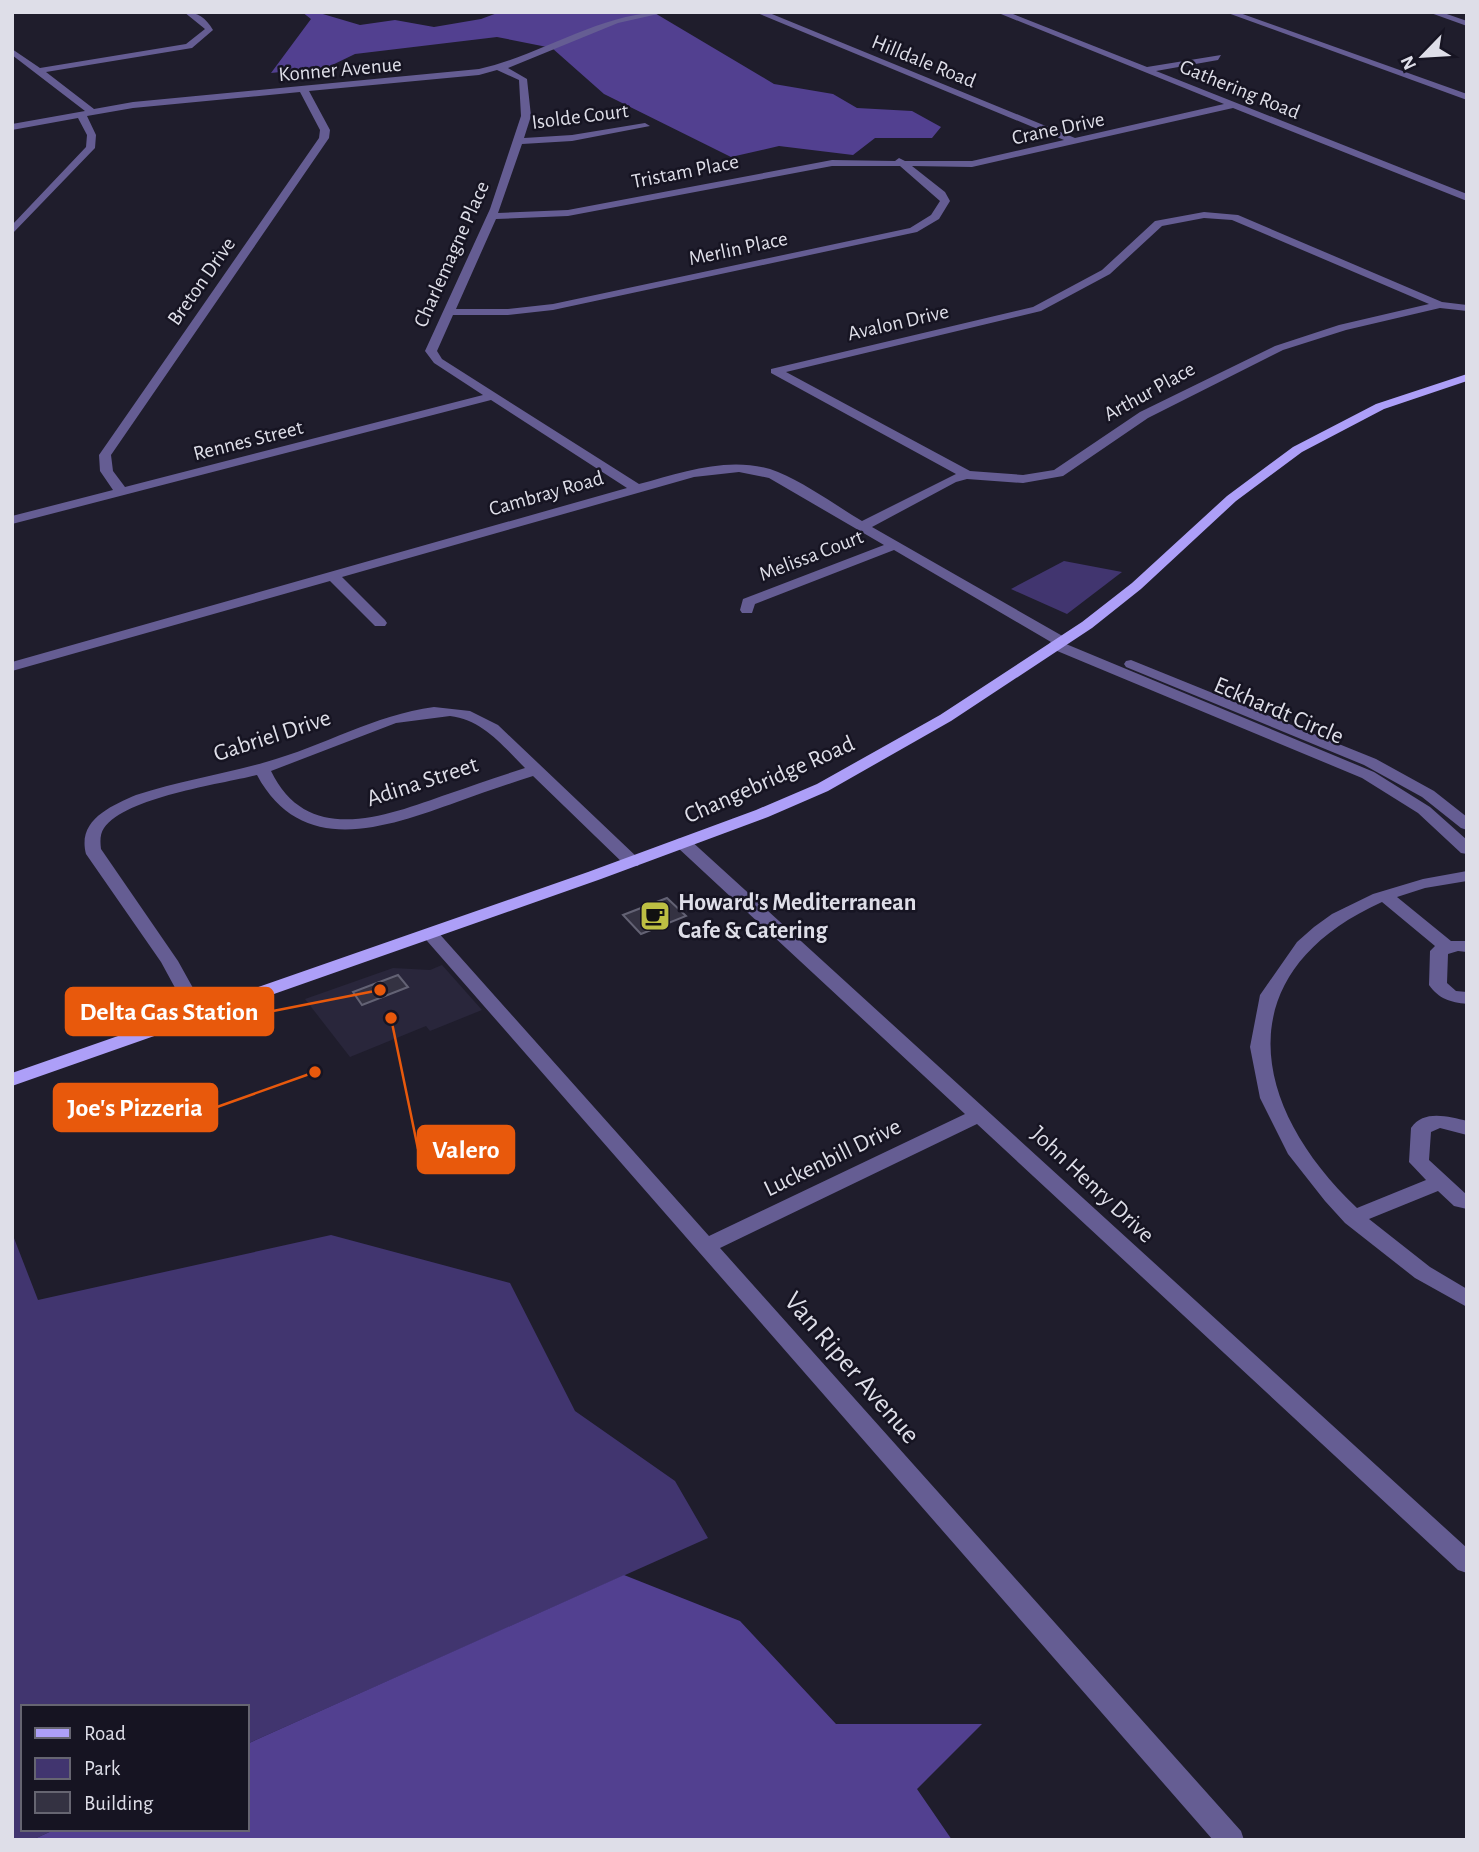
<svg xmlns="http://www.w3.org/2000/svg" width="1479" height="1852" font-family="'Alegreya Sans',sans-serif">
<rect width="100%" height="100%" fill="#1f1d2c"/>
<path fill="#29263b" d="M 442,965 L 482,1010 L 430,1031 L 426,1026 L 350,1057 L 305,999 L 393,968 L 430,970 Z"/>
<g fill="#41356f">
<path d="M 1064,561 L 1122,572 L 1067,614 L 1011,589 Z"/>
<path d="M 12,1233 L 38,1300 L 331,1235 L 510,1283 L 575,1411 L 675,1481 L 708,1538 L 247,1744 L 247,1707 L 23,1707 L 23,1829 L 56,1829 L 32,1840 L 12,1840 Z"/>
</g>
<g fill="#524090">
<path d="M 302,12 L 316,12 L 360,25 L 395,20 L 434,27 L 481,19 L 500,12 L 653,12 L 774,84 L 833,94 L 857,108 L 912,111 L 941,127 L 932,138 L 875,138 L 853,155 L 779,146 L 731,157 L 604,94 L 552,48 L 497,37 L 355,54 L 328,67 L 271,73 L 311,19 Z"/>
<path d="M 624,1575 L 740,1621 L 836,1724 L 982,1724 L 917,1789 L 952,1840 L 32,1840 L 56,1829 L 247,1829 L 247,1744 Z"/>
</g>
<g fill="#343242" stroke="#636274" stroke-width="2">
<path d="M 667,898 L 686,916 L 641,934 L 623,915 Z"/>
<path d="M 398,975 L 408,987 L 362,1005 L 353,992 Z"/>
</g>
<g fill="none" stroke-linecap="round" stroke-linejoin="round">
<g fill="#655d93" fill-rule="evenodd">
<path d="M 184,12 C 198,12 206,18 213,30 L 192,48 L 46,72 L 94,109 L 133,102 L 479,69 C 543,55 600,12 667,12 L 618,23 L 508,68 L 527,79 L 531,116 L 524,138 L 572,135 L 645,123 L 650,126 L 572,141 L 522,144 L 498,213 L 568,210 L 832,160 L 895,161 L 899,158 L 905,161 L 972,161 L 1064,140 L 755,12 L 767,12 L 1075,138 L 1224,104 L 996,12 L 1008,12 L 1147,67 L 1221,55 L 1218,60 L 1156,71 L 1467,194 L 1467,201 L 1233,108 L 972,167 L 912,166 L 945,192 L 950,201 L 939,219 L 917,232 L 553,310 L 508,315 L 453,315 L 437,351 L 442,359 L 639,484 C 683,472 733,454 778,472 C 807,484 835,505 862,521 L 956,474 L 771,373 L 771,369 L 1033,307 L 1102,270 L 1155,221 L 1204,212 L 1238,215 L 1442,302 L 1467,305 L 1467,311 L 1440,308 L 1346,330 L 1283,350 L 1148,418 L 1063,476 L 1023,483 L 967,479 L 956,482 L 872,527 L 1066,638 L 1068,641 L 1066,644 L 1374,772 L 1430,807 L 1467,840 L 1467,854 L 1461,853 L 1418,813 L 1362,778 L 1050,648 L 1048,645 L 1051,642 L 894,550 L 755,604 L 752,613 L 742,613 L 740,610 L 743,599 L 884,545 L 769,478 L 739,472 L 694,477 L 342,577 L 385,620 L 387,623 L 385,626 L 375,626 L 330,581 L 12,671 L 12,662 L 627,488 L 491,400 L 12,524 L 12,516 L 113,490 L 100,471 L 99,455 L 319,138 L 320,130 L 300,92 L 133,108 L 87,116 L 96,135 L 95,148 L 12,234 L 12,225 L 86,147 L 87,135 L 78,118 L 12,130 L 12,124 L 85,111 L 12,55 L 12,49 L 40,68 L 186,44 L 205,29 ZM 497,70 L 519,80 L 521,116 L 490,209 L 425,351 L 434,363 L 483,395 L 125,487 L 113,471 L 111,455 L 329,138 L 330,130 L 309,91 L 479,75 ZM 832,166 L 900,166 L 940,201 L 931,215 L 910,228 L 553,304 L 508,309 L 456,309 L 496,219 L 568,216 ZM 1204,218 L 1232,220 L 1429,304 L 1339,325 L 1275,346 L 1140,412 L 1054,470 L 1023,475 L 970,471 L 786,372 L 1041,311 L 1110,274 L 1162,226 Z"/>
<path d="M 1225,12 L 1237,12 L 1467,94 L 1467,100 Z"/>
<path d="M 1428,12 L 1441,12 L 1467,21 L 1467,26 Z"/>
<path d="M 1131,660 L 1376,759 L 1434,791 L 1467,817 L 1467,830 L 1461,828 L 1422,797 L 1364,765 L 1126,667 L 1124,664 L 1126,661 Z"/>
<path d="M 434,707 L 470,711 L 498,725 L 638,858 L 640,862 L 638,866 L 626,866 L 533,776 C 508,784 482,793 457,802 C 387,827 302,859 257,775 C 221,784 126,797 104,828 C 100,834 100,841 101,849 L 178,961 L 208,1015 L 206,1019 L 192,1019 L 161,962 L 86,854 C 77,820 111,806 136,795 C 179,781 224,774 266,762 C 324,746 374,715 434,707 ZM 450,716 C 483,720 503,746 525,768 C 500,776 474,785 448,794 C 388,815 308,848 271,771 L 396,723 Z"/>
<path d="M 683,838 L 689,839 L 1467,1548 L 1467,1573 L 1458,1570 L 977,1124 L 720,1248 L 1241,1831 L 1244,1840 L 1213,1840 L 421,934 L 430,929 L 436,930 L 709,1236 L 965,1114 L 677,847 L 675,843 L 677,839 Z"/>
<path d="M 1467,871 L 1467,881 L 1425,888 L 1397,897 L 1451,941 L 1467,941 L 1467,952 L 1458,951 L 1448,954 L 1447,983 L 1456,991 L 1467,992 L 1467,1004 C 1450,1002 1439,999 1429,985 L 1430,951 L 1435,946 L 1382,902 C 1227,972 1248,1105 1357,1208 L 1426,1180 L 1409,1162 L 1411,1128 C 1424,1109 1449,1117 1467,1121 L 1467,1135 L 1440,1128 L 1431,1132 L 1429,1160 L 1467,1195 L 1467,1209 L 1454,1206 L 1438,1191 L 1369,1219 L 1430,1267 L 1467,1289 L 1467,1307 L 1415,1278 L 1345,1223 L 1325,1201 L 1288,1154 L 1260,1098 L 1250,1047 L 1260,995 L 1297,942 L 1314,927 L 1332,914 L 1373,894 L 1423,879 Z"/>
</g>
<path fill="#ad9ff8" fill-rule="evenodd" d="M 1467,374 L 1467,381 L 1384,409 L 1302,452 L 1236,501 L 1141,589 L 1092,628 L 951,721 L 828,791 L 768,817 L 601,879 L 12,1086 L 12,1073 L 588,872 L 756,810 L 817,784 L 940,715 L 1082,622 L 1132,583 L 1227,496 L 1293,447 L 1376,404 Z"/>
</g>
<defs>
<g id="cafe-square" transform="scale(1.575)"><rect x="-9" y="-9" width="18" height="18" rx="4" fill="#bdbf43" stroke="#161422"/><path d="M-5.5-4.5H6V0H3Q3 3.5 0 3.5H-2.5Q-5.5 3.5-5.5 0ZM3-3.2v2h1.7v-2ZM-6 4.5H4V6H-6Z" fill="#111"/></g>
</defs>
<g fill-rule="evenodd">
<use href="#cafe-square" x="655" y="916"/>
</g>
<g text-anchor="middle" stroke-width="5" stroke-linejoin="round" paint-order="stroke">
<g font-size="21" fill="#dedee8" stroke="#161422">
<text transform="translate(924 61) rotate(22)" y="7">Hilldale Road</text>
<text transform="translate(340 69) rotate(-5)" y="7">Konner Avenue</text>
<text transform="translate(1240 89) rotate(22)" y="7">Gathering Road</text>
<text transform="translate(580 116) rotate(-7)" y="7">Isolde Court</text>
<text transform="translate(1058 128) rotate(-12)" y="7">Crane Drive</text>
<text transform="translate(685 171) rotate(-11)" y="7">Tristam Place</text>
<text transform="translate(738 248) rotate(-12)" y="7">Merlin Place</text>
<text transform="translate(451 254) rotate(-66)" y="7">Charlemagne Place</text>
<text transform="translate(201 281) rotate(-55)" y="7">Breton Drive</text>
<text transform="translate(898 322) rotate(-13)" y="7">Avalon Drive</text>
<text transform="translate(1149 391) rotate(-29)" y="7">Arthur Place</text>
<text transform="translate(248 440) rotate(-14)" y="7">Rennes Street</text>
<text transform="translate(546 493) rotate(-16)" y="7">Cambray Road</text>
<text transform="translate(811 555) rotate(-21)" y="7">Melissa Court</text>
</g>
<g font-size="24" fill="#dedee8" stroke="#161422">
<text transform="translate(1279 710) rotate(23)" y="8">Eckhardt Circle</text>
<text transform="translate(272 735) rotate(-18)" y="8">Gabriel Drive</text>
<text transform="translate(769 779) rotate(-24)" y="8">Changebridge Road</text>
<text transform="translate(422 781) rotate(-18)" y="8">Adina Street</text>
<text transform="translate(832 1157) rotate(-26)" y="8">Luckenbill Drive</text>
<text transform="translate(1093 1184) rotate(43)" y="8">John Henry Drive</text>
</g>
<g font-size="24" font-weight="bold" fill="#dedee8" stroke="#161422" text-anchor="start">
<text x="678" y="910">Howard's Mediterranean<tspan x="678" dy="28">Cafe &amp; Catering</tspan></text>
</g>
<g font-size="28" fill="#dedee8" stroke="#161422">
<text transform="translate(853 1367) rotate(49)" y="10">Van Riper Avenue</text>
</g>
</g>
<path fill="none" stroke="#e8590c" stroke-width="2.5" d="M380 990L273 1011M315 1072L217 1107M391 1018L418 1149"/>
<g fill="#e8590c" stroke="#161422" stroke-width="2.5">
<circle cx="380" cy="990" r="7"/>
<circle cx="315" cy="1072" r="7"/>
<circle cx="391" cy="1018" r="7"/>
</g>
<g fill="#e8590c" stroke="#e8590c" stroke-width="2.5">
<rect x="66" y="988" width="207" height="47" rx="7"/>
<rect x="54" y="1084" width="163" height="47" rx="7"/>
<rect x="418" y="1126" width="96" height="47" rx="7"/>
</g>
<g font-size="26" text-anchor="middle" font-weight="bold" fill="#fff">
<text x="169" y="1020">Delta Gas Station</text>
<text x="135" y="1116">Joe's Pizzeria</text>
<text x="466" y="1158">Valero</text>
</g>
<rect width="1479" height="1852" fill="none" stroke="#dedee8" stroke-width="28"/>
<rect x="21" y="1705" width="228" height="126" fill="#161422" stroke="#666571" stroke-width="2"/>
<rect x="35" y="1728" width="35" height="10" fill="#ad9ff8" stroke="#666571" stroke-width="2"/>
<text x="84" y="1740" font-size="21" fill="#dedee8">Road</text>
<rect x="35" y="1758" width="35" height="21" fill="#41356f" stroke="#666571" stroke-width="2"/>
<text x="84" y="1775" font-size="21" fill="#dedee8">Park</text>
<rect x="35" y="1792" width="35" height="21" fill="#343242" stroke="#666571" stroke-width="2"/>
<text x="84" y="1810" font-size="21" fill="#dedee8">Building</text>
<g transform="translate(1423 56) rotate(245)" stroke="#161422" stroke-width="5" paint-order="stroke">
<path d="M0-5L12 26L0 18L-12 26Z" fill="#dedee8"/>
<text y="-10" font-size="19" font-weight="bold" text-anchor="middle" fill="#dedee8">N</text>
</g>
</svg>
